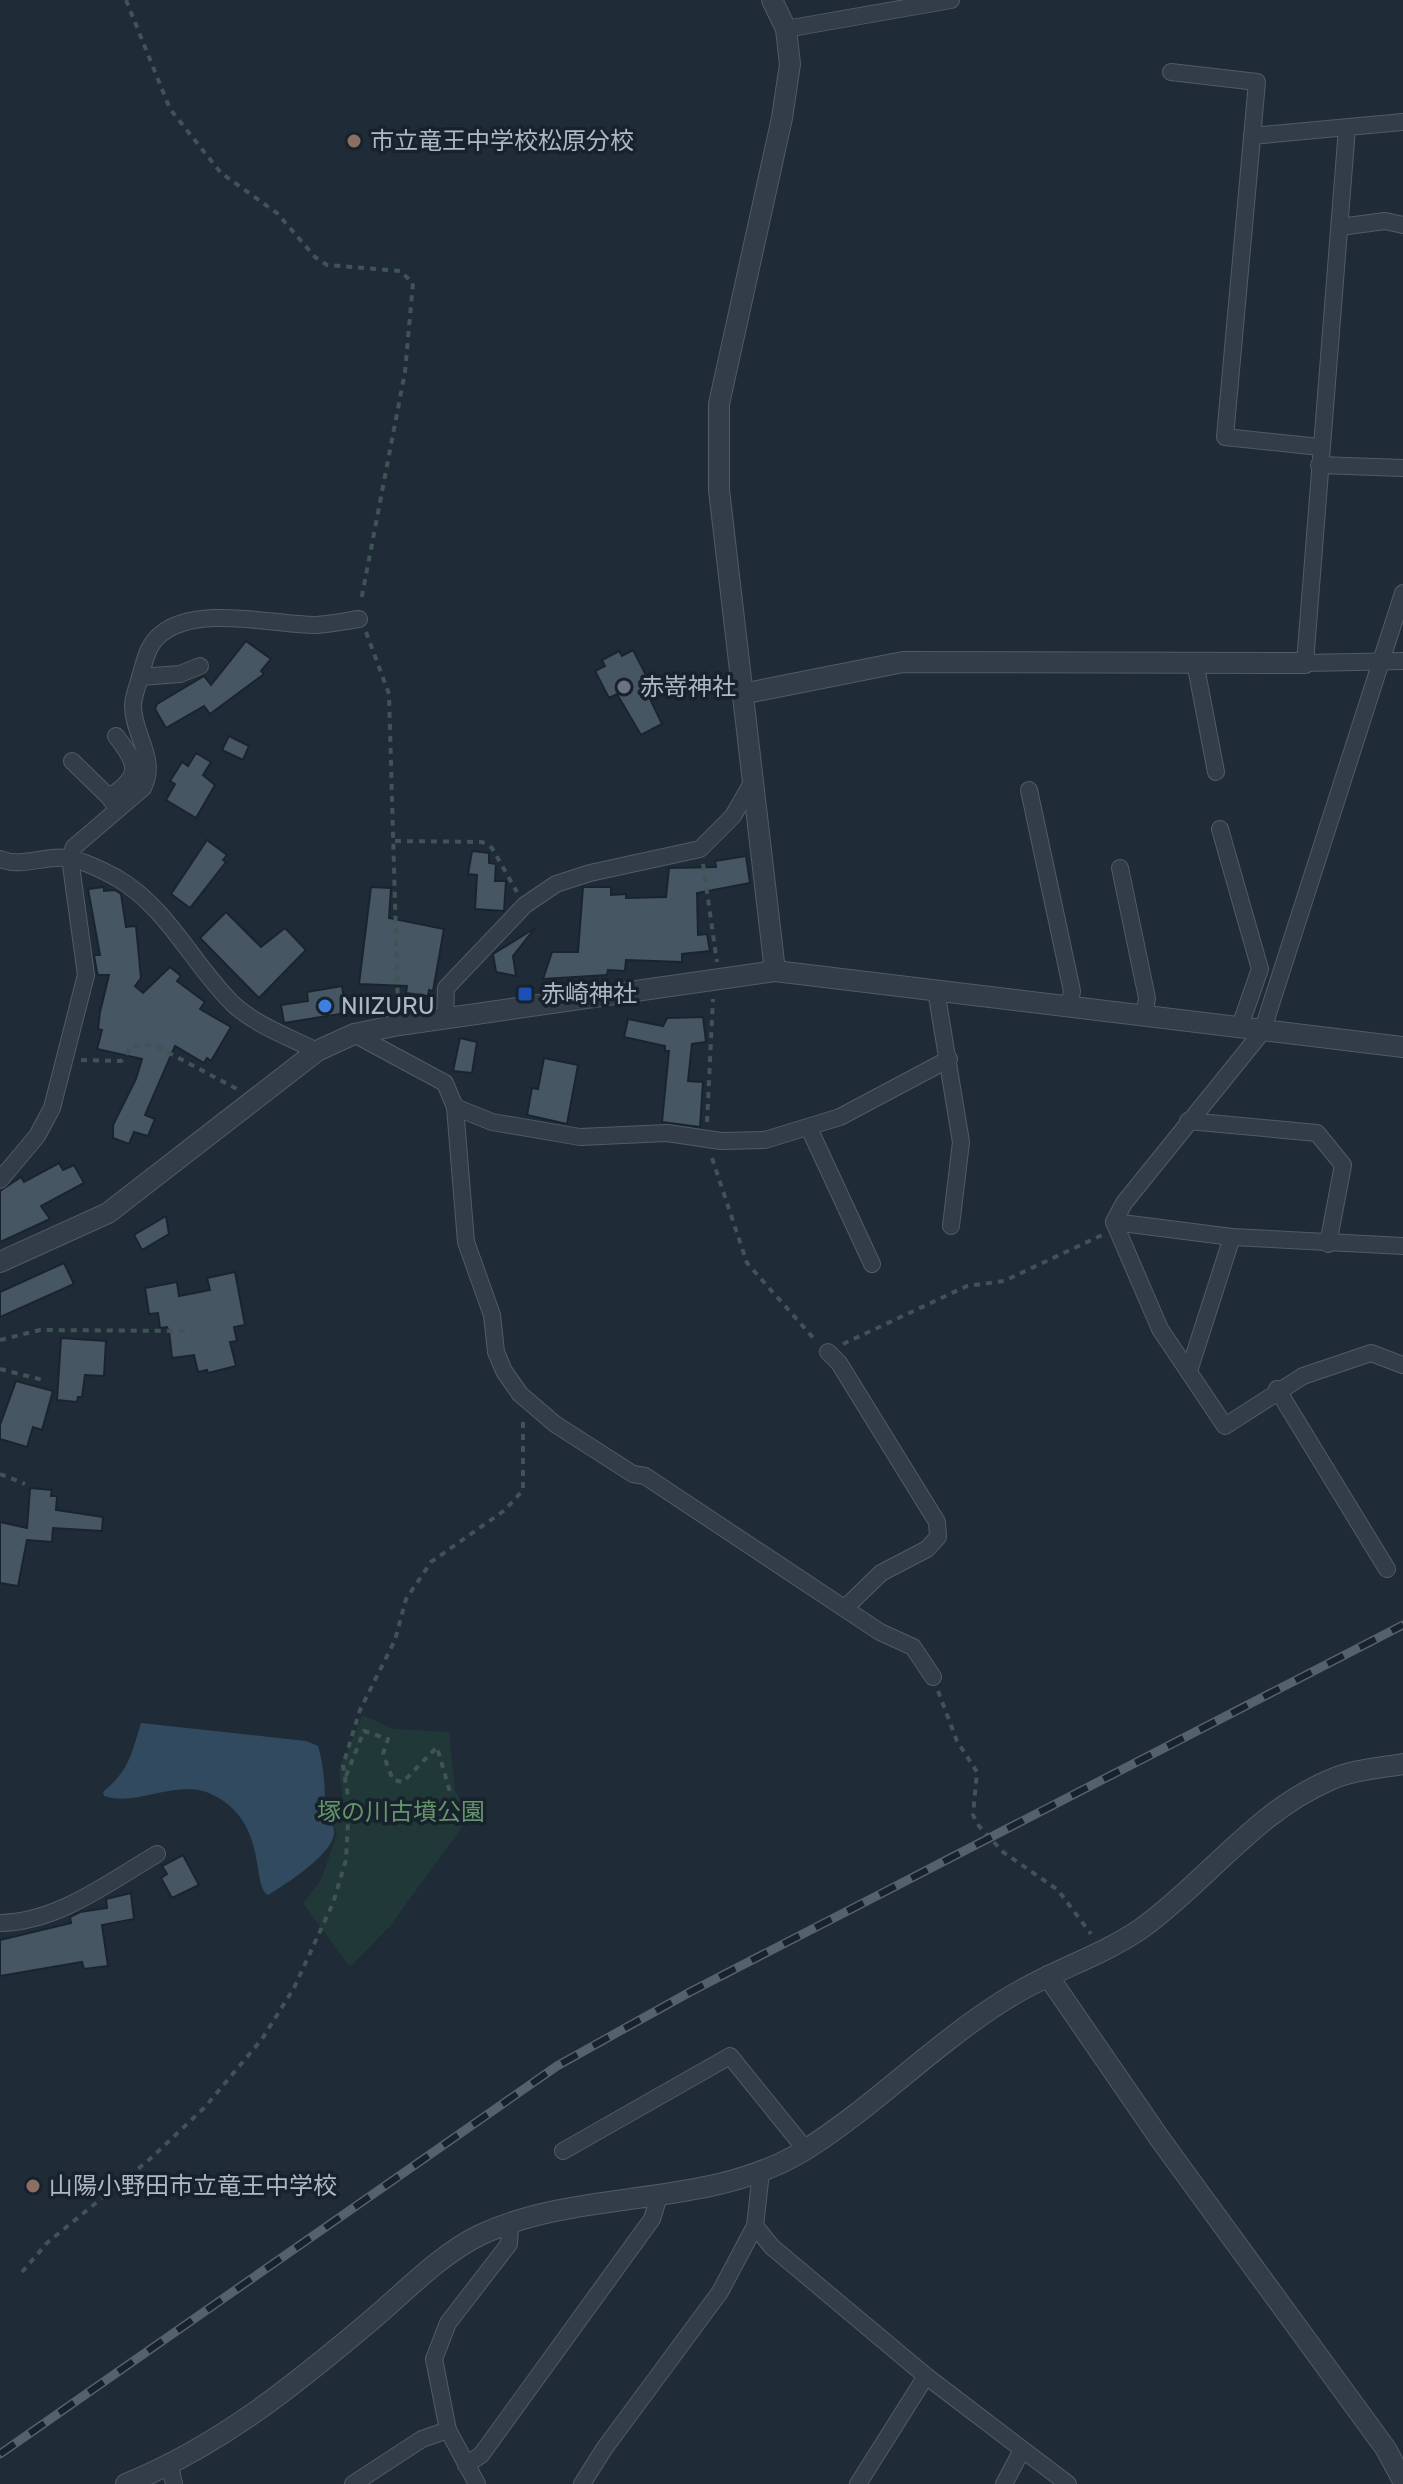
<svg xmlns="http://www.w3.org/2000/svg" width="1403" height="2484" font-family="Rubik,'Noto Sans JP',sans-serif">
<rect width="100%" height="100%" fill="#1f2c37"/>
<path fill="#213838" d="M 363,1715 L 393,1729 L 449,1732 L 455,1791 L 470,1816 L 390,1926 L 350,1967 L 303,1903 L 321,1880 L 337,1834 L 328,1809 L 343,1801 L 339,1769 Z"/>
<path fill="#324a5f" d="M 141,1723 L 306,1741 L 318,1746 C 324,1765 325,1789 325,1808 C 326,1816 334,1823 334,1831 C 336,1853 283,1886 268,1895 C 250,1885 270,1820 209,1793 C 176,1779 137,1807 104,1796 L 103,1792 C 130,1769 131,1755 141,1723 Z"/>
<g fill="#475663" stroke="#1a242e" stroke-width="2">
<path d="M 246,641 L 271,659 L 261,671 L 264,674 L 210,714 L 204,706 L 166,728 L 155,709 L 157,704 L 204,676 L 211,685 Z"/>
<path d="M 633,650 L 647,677 L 641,680 L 662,724 L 641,735 L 617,694 L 609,698 L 595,671 L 605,666 L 602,660 L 619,651 L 622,656 Z"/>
<path d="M 229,736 L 249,746 L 243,760 L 222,750 Z"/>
<path d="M 196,753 L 211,762 L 203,775 L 215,785 L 196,818 L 166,800 L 175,784 L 170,781 L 182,762 L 188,766 Z"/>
<path d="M 207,840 L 227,855 L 223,860 L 226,862 L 190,908 L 171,894 Z"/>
<path d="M 472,851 L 489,853 L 489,863 L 496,864 L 495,881 L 506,881 L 504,911 L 475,909 L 477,875 L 468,874 Z"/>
<path d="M 746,856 L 750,883 L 697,893 L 698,935 L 707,934 L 710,951 L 682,954 L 682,962 L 626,960 L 625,971 L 608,970 L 607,975 L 543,979 L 552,952 L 578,952 L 583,887 L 611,887 L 611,895 L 626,894 L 626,898 L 666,897 L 669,868 L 716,867 L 715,861 Z"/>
<path d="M 104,887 L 104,891 L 115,890 L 121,894 L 126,927 L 136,926 L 141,978 L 135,986 L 143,993 L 170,967 L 181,976 L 177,981 L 205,1002 L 200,1009 L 231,1027 L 211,1061 L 207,1058 L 204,1063 L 175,1046 L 145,1115 L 155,1119 L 148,1136 L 134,1132 L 129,1144 L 113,1138 L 113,1125 L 136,1079 L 142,1059 L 97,1049 L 102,1030 L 98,1029 L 100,1012 L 109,975 L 98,975 L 97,972 L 94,955 L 100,955 L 88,889 Z"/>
<path d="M 371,887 L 391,888 L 389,918 L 444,929 L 433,991 L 429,990 L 428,996 L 406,993 L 407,986 L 359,984 Z"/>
<path d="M 226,912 L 261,947 L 285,928 L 306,950 L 259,998 L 200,938 Z"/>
<path d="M 535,928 L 513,956 L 516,976 L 496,972 L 493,954 Z"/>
<path d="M 342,986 L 346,1013 L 284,1023 L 281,1005 L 308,1001 L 307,992 Z"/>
<path d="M 703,1017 L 706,1042 L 692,1044 L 688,1081 L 703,1082 L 700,1127 L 662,1122 L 669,1051 L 665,1051 L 665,1046 L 624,1037 L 628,1019 L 663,1026 L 667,1018 Z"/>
<path d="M 460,1038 L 477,1042 L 472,1073 L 453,1071 Z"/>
<path d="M 544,1058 L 578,1065 L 567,1124 L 527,1115 L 532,1088 L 538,1089 Z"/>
<path d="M 59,1163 L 63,1170 L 74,1165 L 84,1183 L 41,1206 L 50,1219 L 0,1242 L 0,1191 L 21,1177 L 24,1182 Z"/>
<path d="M 166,1216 L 169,1234 L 142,1250 L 134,1235 Z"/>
<path d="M 64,1263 L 74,1284 L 0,1317 L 0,1292 Z"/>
<path d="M 235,1272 L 245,1325 L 234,1327 L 237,1341 L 230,1342 L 236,1366 L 208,1373 L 207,1370 L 198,1372 L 194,1355 L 172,1358 L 169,1331 L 167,1327 L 160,1328 L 158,1313 L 149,1314 L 145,1288 L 177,1282 L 179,1296 L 210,1290 L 207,1278 Z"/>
<path d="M 61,1338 L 106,1341 L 104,1376 L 85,1375 L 82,1397 L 78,1397 L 77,1402 L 57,1400 Z"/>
<path d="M 16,1381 L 53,1391 L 42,1430 L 33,1427 L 27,1447 L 0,1439 L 0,1425 Z"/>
<path d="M 30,1488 L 52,1490 L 51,1496 L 57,1496 L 56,1510 L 103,1517 L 102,1531 L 53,1528 L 52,1542 L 27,1540 L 18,1586 L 0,1583 L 0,1522 L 27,1528 Z"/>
<path d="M 183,1855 L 199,1885 L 172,1898 L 161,1878 L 167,1874 L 162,1866 Z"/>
<path d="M 131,1893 L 134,1919 L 102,1925 L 108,1966 L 84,1969 L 82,1962 L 0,1976 L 0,1940 L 71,1923 L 70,1917 L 80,1912 L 107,1908 L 106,1899 Z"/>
</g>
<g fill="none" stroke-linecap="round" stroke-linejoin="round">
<g stroke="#505b65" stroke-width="18">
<g id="minor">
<path d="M 786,29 L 951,0"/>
<path d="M 1171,72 L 1257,82 L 1225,437 L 1320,447"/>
<path d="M 1347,128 L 1305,663 L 1403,661"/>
<path d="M 1252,136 L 1403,122"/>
<path d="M 1340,227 L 1385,221 L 1403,225"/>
<path d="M 1319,465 L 1403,468"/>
<path d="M 1403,593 L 1262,1032 L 1124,1203 L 1114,1222 L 1160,1329 L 1225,1426 L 1303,1376 L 1371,1353 L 1403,1365"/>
<path d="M 1195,662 L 1216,772"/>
<path d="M 140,677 L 180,674 L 200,666"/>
<path d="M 116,736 C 138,764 142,776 109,797 L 117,808"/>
<path d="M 72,761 L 109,797"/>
<path d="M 1029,790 L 1072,991 L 1069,1007"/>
<path d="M 1220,829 L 1260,969 L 1239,1029"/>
<path d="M 0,859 C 24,869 48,853 72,859 C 86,862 104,871 117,878 C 167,907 192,963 232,1003 C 255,1025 289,1037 317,1051"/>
<path d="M 1120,868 L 1147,998 L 1144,1017"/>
<path d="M 936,990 L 961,1142 L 951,1226"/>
<path d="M 445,1019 L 446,988 L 525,905 L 556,884 L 590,873 L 700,849 L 733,816 L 753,781"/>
<path d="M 354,1034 L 445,1083 L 455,1107 L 466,1242 L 492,1315 L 496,1352 L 504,1371 L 520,1394 L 555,1424 L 633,1474 L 645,1476 L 880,1632 L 913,1647 L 933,1677"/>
<path d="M 455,1107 L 492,1122 L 580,1137 L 667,1133 L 721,1141 L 765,1140 L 840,1117 L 949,1059"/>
<path d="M 1188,1121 L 1317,1133 L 1343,1165 L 1328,1244"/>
<path d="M 809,1128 L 872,1264"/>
<path d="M 0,1180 L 37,1136 L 52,1108 L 86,975 L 70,858 L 74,847 L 143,788 C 158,759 133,735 133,706 C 133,696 138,686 140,677 C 145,661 147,645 161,634 C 198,604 273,625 316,625 C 330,624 345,621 359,619"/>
<path d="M 1114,1222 L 1232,1237 L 1403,1246"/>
<path d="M 828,1352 L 839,1363 L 937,1522 L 938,1537 L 927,1549 L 881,1573 L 845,1608"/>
<path d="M 1189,1371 L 1232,1237"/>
<path d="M 1277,1389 L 1387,1569"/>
<path d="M 0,1923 C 58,1922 109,1882 157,1854"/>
<path d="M 563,2151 L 730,2056 L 806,2150"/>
<path d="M 755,2226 L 772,2247 L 926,2376 L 1068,2484"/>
<path d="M 466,2465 L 481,2455 L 652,2219 L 660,2193"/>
<path d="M 170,2466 L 174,2484"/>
<path d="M 353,2484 L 422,2439 L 448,2430"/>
<path d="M 477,2484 L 448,2430 L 434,2359 L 448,2323 L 509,2244 L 510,2224"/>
<path d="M 582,2484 L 604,2449 L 720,2292 L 755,2226 L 761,2172"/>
<path d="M 858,2484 L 926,2376"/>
<path d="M 1004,2484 L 1022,2450"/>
</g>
</g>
<g stroke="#505b65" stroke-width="22">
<g id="tertiary">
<path d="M 772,0 L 786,29 L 790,64 L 782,118 L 719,404 L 719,490 L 775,971"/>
<path d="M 742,694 L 903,662 L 1305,663"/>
<path d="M 0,1262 L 108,1213 L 317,1051 L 354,1034 L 399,1025 L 775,971 L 1403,1047"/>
<path d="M 1048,1976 L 1160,2139 L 1386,2449 L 1403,2481"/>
<path d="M 126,2484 C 219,2446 292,2387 368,2323 C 403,2294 439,2255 480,2235 C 582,2187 708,2210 805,2150 C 875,2106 933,2045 1003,2001 C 1047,1972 1099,1958 1142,1928 C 1206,1882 1256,1811 1330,1780 C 1352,1770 1379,1768 1403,1764"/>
</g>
</g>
<g stroke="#3f5455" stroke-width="4" stroke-dasharray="6 6" stroke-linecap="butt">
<path d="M 126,0 L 170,109 L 221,173 L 277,213 L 315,257 L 327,265 L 400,271 L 413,283 L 405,372 L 361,601"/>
<path d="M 366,632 L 389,694 L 398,1007"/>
<path d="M 395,841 L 482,842 L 492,848 L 517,892"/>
<path d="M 703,864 L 717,962"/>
<path d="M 81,1060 L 121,1061 L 132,1046 L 154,1045 L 237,1089"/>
<path d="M 707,1122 L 713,999"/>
<path d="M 712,1158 L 747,1263 L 816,1341"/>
<path d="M 0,1340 L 40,1330 L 190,1331"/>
<path d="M 843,1344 L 967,1286 L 1004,1281 L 1102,1235"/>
<path d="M 0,1369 L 43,1380"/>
<path d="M 0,1474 L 25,1484"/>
<path d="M 938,1691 L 957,1741 L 977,1772 L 973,1815 L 979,1826 L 1003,1852 L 1058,1890 L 1091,1934"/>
<path d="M 346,1776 L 364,1731 L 388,1739 L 383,1754 L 393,1780 L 403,1782 L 437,1747 L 450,1792"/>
<path d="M 22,2272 L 48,2242 L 150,2159 L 205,2107 L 262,2039 L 294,1988 L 333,1903 L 346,1860 L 349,1803 L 343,1765 L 360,1710 L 395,1640 L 406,1599 L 431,1562 L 505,1510 L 523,1490 L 523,1420"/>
</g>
<use href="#minor" stroke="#333d47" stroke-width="16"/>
<use href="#tertiary" stroke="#333d47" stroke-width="20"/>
<g stroke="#54626e" stroke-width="9">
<path id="rail" d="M 0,2454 L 557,2066 L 690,1992 L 1403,1625"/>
</g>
<use href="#rail" stroke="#18222c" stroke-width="6" stroke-dasharray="18" stroke-linecap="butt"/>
</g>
<g fill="#8d6e63" stroke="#18222c" stroke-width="3">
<circle cx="354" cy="141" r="8"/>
<circle cx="33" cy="2186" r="8"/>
</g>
<circle fill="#6b7280" stroke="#18222c" stroke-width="3" cx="624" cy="687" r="8"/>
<rect fill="#1a4fb4" stroke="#18222c" stroke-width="3" x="517" y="986" width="16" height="16" rx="4"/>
<circle fill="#3f7fe0" stroke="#18222c" stroke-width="3" cx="325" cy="1006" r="8"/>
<g text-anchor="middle" stroke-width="7" stroke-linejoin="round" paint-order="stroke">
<g font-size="24" fill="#adb8c4" stroke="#18222c" text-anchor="start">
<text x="370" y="149">市立竜王中学校松原分校</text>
<text x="640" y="695">赤嵜神社</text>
<text x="541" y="1002">赤崎神社</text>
<text x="341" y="1014">NIIZURU</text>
<text x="49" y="2194">山陽小野田市立竜王中学校</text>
</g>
<g font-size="24" fill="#64946a" stroke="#18222c">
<text x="401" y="1820">塚の川古墳公園</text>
</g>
</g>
</svg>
